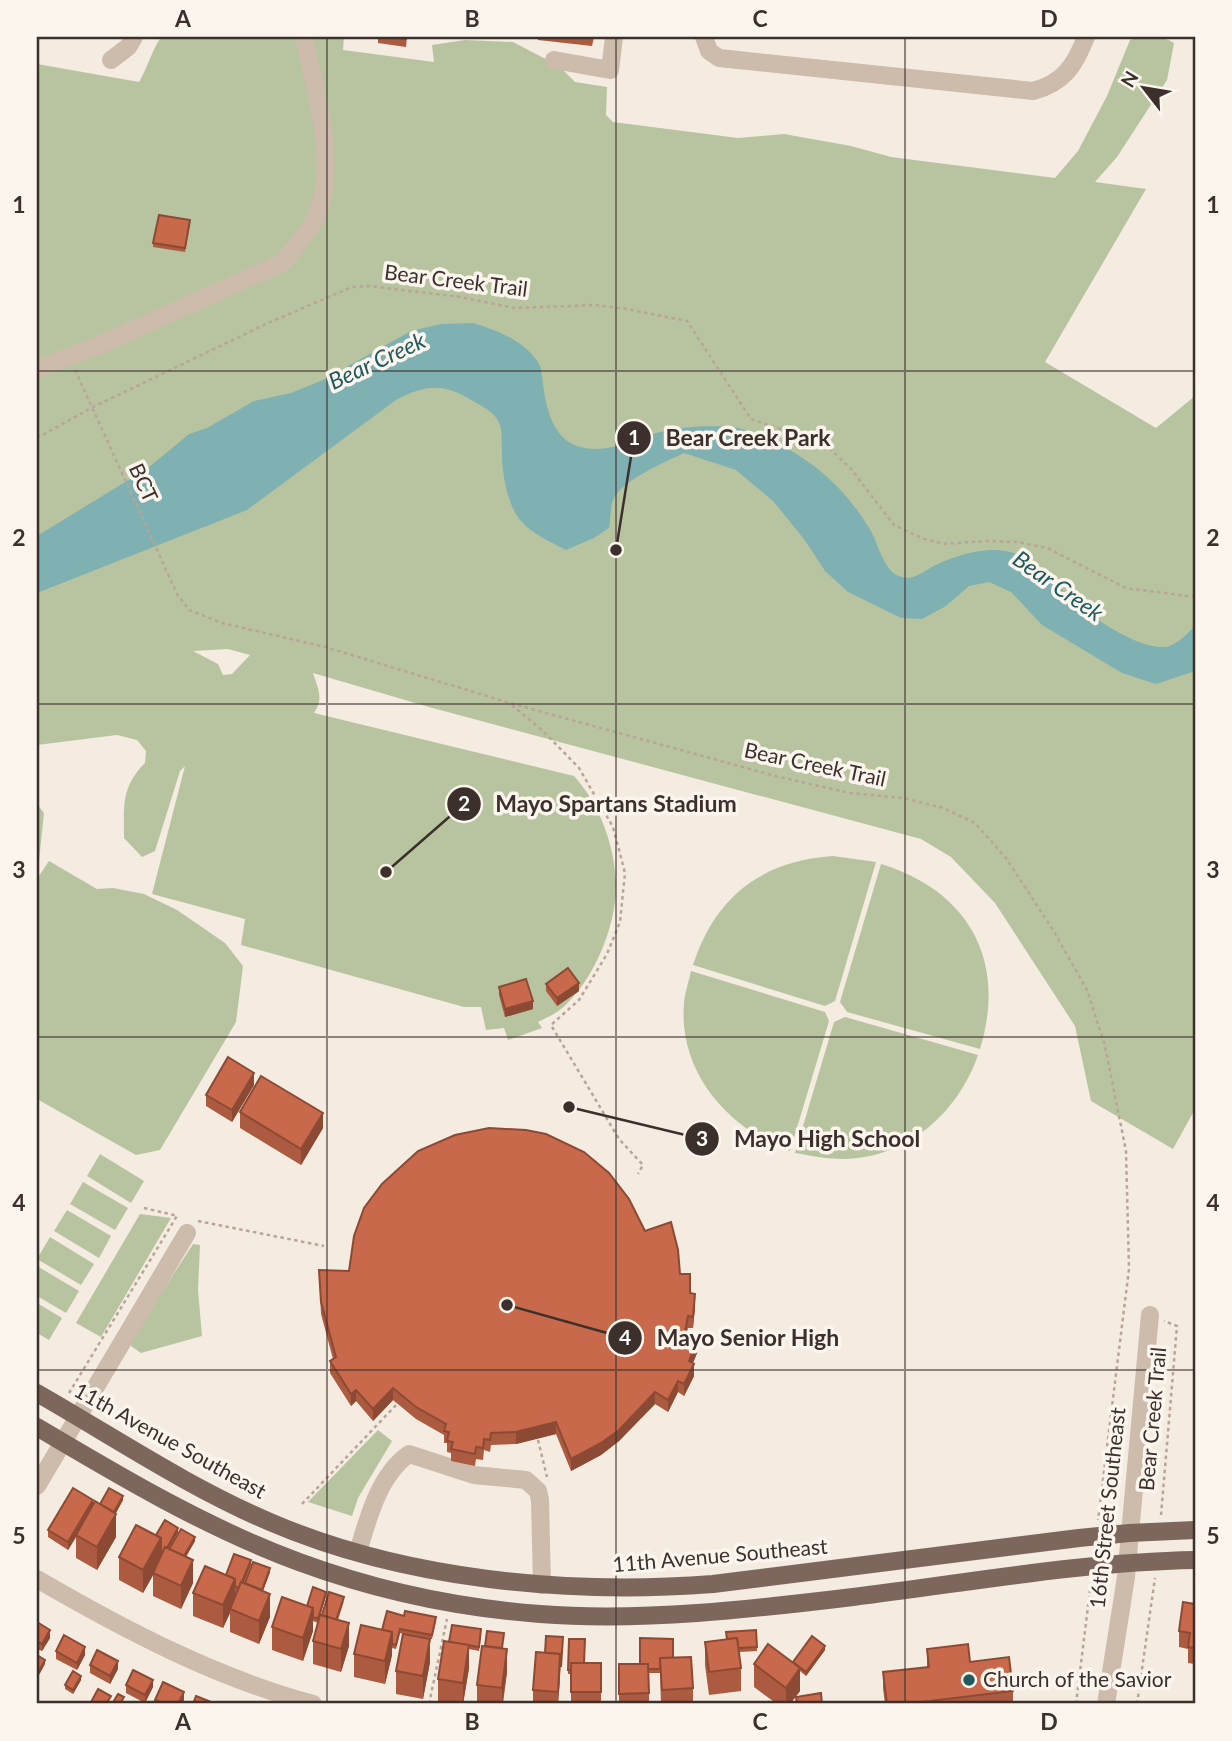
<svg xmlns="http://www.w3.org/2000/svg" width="1232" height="1741" font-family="Lato,sans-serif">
<rect width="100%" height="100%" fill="#f4ebe1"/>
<g fill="#b8c4a0" fill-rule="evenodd">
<path d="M 161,37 L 344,37 L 343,50 L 434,62 L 432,45 L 465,40 L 513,42 L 559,66 L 575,82 L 607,87 L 606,115 L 613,122 L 738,138 L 784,134 L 851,146 L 891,157 L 1055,178 L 1078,151 L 1107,96 L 1130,40 C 1144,34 1162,35 1174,43 L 1167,80 L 1117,157 L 1095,182 L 1146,189 L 1045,362 L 1156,428 L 1195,396 L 1195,1109 L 1173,1149 L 1091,1101 L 1075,1026 L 995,903 L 951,857 L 921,839 L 429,707 L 313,673 C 318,689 324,698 314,713 L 574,776 C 600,804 615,847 616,884 C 617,925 593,983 561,1009 C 555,1014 546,1018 538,1022 L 542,1028 L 508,1040 L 504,1028 L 486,1030 L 481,1007 L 464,1007 L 241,945 L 245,919 L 152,894 L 185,766 L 180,771 L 155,851 L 142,857 L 124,838 C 124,806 121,787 145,763 L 146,751 L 137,740 L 117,735 L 37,745 L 37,64 L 139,82 C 148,67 151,52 161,37 ZM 228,649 L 250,655 L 232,674 L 223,675 L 218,664 L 193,651 Z"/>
<path d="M 37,804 L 44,813 L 37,879 L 49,861 L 97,889 L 113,888 L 144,894 L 177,910 L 225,943 L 243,966 L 236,1022 L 160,1150 L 136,1155 L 37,1099 Z"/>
<path d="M 833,856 L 876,862 L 835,1001 L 825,1006 L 693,965 C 715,897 761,861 833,856 Z"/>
<path d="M 881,864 C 969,891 1007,961 980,1049 L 847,1012 L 840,1002 Z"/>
<path d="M 691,971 L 825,1012 L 829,1021 L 790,1151 C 728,1129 678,1072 684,1003 C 685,992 689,981 691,971 Z"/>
<path d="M 845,1017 L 978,1055 C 958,1113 907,1158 844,1159 C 827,1159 812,1156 795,1153 L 834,1022 Z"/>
<path d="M 100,1154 L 144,1181 L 131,1203 L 87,1176 Z"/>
<path d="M 83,1182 L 128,1208 L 115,1230 L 70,1204 Z"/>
<path d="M 67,1210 L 111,1236 L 99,1258 L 54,1231 Z"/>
<path d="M 140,1214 L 171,1218 L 101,1337 L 76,1323 Z"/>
<path d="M 50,1237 L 94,1264 L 81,1285 L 37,1259 Z"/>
<path d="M 193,1244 L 200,1245 L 198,1290 L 202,1336 L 141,1353 L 131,1346 L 134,1335 Z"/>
<path d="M 37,1266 L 79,1291 L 66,1313 L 37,1296 Z"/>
<path d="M 37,1303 L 62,1318 L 49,1340 L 37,1333 Z"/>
<path d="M 378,1430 L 392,1441 L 358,1498 L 352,1516 L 308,1502 Z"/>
</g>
<path fill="#7fb0b2" d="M 473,323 C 496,330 526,341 539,364 C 542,369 542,378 543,384 C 546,407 552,437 577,446 C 606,456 636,438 664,431 C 687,426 714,425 738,428 C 746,430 754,434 762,437 C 809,455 847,489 872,533 C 879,547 884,570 899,576 C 914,583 925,569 938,564 C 958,555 987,546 1010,552 C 1035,559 1054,582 1072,599 C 1092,618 1138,649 1165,647 C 1176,646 1188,633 1195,626 L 1195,671 L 1156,684 L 1122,673 L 1042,625 L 1011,592 L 989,582 L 969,586 L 946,606 L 922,619 L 901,618 L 848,592 L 825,571 L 804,539 L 773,501 L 736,470 L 684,453 C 664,463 623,479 613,500 C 610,508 611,519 609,528 L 594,538 L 566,550 C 551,542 532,534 521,521 C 508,507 502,474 502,455 C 501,442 504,430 497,419 C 491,409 475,403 466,397 C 439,382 422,387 396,400 L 247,510 L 37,593 L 37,536 L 148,468 L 189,434 L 207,428 L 254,401 L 291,393 L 323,380 L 411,331 L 441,324 Z"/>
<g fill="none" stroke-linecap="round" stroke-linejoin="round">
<g stroke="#b9a596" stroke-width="2.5" stroke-dasharray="3.5 3.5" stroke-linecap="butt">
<path d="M 37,39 L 39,37"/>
<path d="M 75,370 L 177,594 L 189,610 L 222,623 L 325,647 L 510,703 L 775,776 L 850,793 L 903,798 L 943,808 L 975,823 L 1006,858 L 1053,930 L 1087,990 L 1105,1046 L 1126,1151 L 1129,1269 L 1098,1520"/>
<path d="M 37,438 L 91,408 L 266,324 L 352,287 L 369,286 L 460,297 L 514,308 L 595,305 L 627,309 L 687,321 L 751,419 L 825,444 L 851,469 L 894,525 L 924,539 L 945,544 L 986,541 L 1018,542 L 1047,548 L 1126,588 L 1195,597"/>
<path d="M 512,705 L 543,731 L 579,768 L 613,827 L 625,873 L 620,922 L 607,954 L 579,1000 L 551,1025 L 619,1139 L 643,1165 L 638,1174"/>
<path d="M 144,1208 L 178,1216"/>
<path d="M 198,1221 L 324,1246"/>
<path d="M 69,1393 L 177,1216"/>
<path d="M 538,1440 L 547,1477"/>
<path d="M 302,1504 L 397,1404"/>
<path d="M 1161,1515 L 1177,1326 L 1164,1321"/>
<path d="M 429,1704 L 447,1619"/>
<path d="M 1076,1704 L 1091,1582"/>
<path d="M 1137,1704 L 1155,1578"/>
</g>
<g stroke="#cdbbac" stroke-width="18">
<path d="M 704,37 L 709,51 L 719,58 L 1033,91 C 1064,83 1075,65 1086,37"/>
<path d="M 111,60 L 128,47 L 134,37"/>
<path d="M 554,60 L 610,70 L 614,37"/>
<path d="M 37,369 L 97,346 L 282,263 C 294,249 307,235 315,219 C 340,166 315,91 304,37"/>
<path d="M 37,1486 L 187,1233"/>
<path d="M 358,1552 C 368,1518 379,1475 409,1454 L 474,1475 L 526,1480 L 538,1491 L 540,1500 L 542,1585"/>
<path d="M 37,1579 C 125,1630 214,1677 313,1704"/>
<path d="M 1106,1704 L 1126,1577 L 1150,1315"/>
</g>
<g stroke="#7d675c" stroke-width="18">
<path d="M 37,1393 C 114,1437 188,1487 270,1522 C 405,1580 568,1595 713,1584 L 1079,1538 L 1129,1533 L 1195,1530"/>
<path d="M 37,1427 C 121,1477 207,1528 299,1562 C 375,1590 460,1608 540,1614 C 641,1622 754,1609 853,1597 C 967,1583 1081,1562 1195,1560"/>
</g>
</g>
<g fill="#ac5a40">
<path d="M 378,37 L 407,37 L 406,47 L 378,43 Z"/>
<path d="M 538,37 L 594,37 L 592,46 L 538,40 Z"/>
<path d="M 190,224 L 185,252 L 153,247 L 153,243 Z"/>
<path d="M 546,984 L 579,991 L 557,1006 L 546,991 Z"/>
<path d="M 499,987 L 533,1009 L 505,1017 L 499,995 Z"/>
<path d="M 254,1085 L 232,1122 L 206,1106 L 206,1095 Z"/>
<path d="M 240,1112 L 323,1128 L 301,1165 L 240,1128 Z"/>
<path d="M 645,1231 L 680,1274 L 690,1293 L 695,1306 L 693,1328 L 688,1328 L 687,1332 L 699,1348 L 693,1363 L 694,1376 L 684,1396 L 678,1392 L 668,1412 L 655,1404 L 619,1441 L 601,1455 L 571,1471 L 556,1434 L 516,1444 L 491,1445 L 490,1452 L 484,1450 L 483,1460 L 476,1459 L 475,1466 L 451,1461 L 451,1453 L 447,1452 L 447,1443 L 444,1443 L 444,1435 L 416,1419 L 393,1400 L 373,1421 L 356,1401 L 351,1406 L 330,1373 L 330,1361 L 333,1359 L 321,1314 L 319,1270 L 349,1271 Z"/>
<path d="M 123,1500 L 116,1513 L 116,1537 L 97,1570 L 76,1558 L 76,1537 L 68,1550 L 48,1537 L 48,1530 L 93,1504 Z"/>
<path d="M 178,1532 L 168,1549 L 195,1541 L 186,1557 L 193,1583 L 181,1609 L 153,1596 L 153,1575 L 143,1593 L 119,1580 L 119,1557 L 156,1535 Z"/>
<path d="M 251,1564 L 244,1583 L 270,1572 L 263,1591 L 270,1617 L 259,1644 L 230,1632 L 230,1613 L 223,1628 L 193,1616 L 193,1593 L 226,1575 Z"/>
<path d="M 326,1596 L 318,1623 L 313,1621 L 313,1631 L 303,1661 L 272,1650 L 272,1627 L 307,1606 Z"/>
<path d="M 344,1601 L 338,1620 L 349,1646 L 341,1672 L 313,1664 L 313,1641 L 322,1615 Z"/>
<path d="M 1195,1602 L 1195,1664 L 1188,1663 L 1188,1649 L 1179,1647 L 1179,1631 Z"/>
<path d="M 404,1616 L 436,1621 L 432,1639 L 430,1639 L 430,1662 L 423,1699 L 396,1694 L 396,1671 L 403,1634 L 400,1633 L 396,1649 L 392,1648 L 392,1655 L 385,1684 L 354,1677 L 354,1654 L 382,1630 Z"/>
<path d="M 37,1622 L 50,1638 L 42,1651 L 37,1649 Z"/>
<path d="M 756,1630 L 757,1651 L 739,1652 L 741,1668 L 741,1691 L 709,1695 L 705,1665 L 705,1642 L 726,1639 Z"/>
<path d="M 481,1633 L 479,1651 L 469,1649 L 469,1668 L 463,1704 L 451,1704 L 438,1702 L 438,1679 L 449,1642 Z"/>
<path d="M 563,1637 L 558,1704 L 533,1704 L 533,1690 L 545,1653 Z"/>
<path d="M 569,1639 L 585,1663 L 601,1663 L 601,1704 L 571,1704 L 571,1674 L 568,1674 Z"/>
<path d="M 503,1648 L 507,1672 L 503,1704 L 477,1704 L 477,1685 Z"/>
<path d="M 927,1649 L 970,1662 L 1013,1691 L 1013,1704 L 885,1704 L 883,1688 L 883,1672 L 927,1667 Z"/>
<path d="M 825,1650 L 806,1676 L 800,1671 L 800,1691 L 790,1704 L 777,1704 L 754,1687 L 754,1664 L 793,1662 Z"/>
<path d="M 56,1651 L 85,1655 L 77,1670 L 56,1659 Z"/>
<path d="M 673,1658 L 693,1688 L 693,1704 L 661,1704 L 660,1673 L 649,1673 L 649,1704 L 619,1704 L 619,1664 L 640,1664 Z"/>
<path d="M 90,1665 L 118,1669 L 110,1684 L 90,1673 Z"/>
<path d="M 81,1680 L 73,1694 L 65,1689 L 65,1685 Z"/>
<path d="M 126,1685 L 153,1687 L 145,1703 L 126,1693 Z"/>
<path d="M 155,1700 L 184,1700 L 182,1704 L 155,1704 Z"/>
</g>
<g fill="#8c4a34">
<path d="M 579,983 L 579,991 L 557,1006 L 557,998 Z"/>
<path d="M 533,1001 L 533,1009 L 505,1017 L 505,1009 Z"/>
<path d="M 254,1073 L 254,1085 L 232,1122 L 232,1110 Z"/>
<path d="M 323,1113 L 323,1128 L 301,1165 L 301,1149 Z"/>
<path d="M 695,1294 L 695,1306 L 693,1328 L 693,1317 Z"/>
<path d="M 699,1336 L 699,1348 L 689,1373 L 689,1361 Z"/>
<path d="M 694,1364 L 694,1376 L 684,1396 L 684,1384 Z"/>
<path d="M 678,1381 L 678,1392 L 668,1412 L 668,1400 Z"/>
<path d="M 393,1388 L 393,1400 L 373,1421 L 373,1409 Z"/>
<path d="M 356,1390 L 356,1401 L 351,1406 L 351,1394 Z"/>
<path d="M 655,1392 L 655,1404 L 619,1441 L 601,1455 L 571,1471 L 571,1459 Z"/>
<path d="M 556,1422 L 556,1434 L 516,1444 L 516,1432 Z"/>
<path d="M 123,1496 L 123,1500 L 108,1527 L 108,1523 Z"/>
<path d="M 93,1500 L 93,1508 L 76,1535 L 76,1537 L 68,1550 L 68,1542 Z"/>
<path d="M 116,1514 L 116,1537 L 97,1570 L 97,1547 Z"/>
<path d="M 178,1528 L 178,1532 L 163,1558 L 163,1554 Z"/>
<path d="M 195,1537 L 195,1541 L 179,1568 L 179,1564 Z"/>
<path d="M 161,1538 L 161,1561 L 143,1593 L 143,1570 Z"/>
<path d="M 193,1560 L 193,1583 L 181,1609 L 181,1586 Z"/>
<path d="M 251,1560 L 251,1564 L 240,1592 L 240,1589 Z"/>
<path d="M 270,1568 L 270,1572 L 259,1601 L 259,1597 Z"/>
<path d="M 235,1579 L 235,1602 L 230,1609 L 230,1613 L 223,1628 L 223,1605 Z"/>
<path d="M 326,1592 L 326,1596 L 318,1623 L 318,1619 Z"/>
<path d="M 270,1594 L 270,1617 L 259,1644 L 259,1621 Z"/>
<path d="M 313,1608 L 313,1631 L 303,1661 L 303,1638 Z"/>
<path d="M 349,1623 L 349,1646 L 341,1672 L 341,1649 Z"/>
<path d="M 50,1630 L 50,1638 L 42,1651 L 42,1644 Z"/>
<path d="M 392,1632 L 392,1655 L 385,1684 L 385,1661 Z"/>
<path d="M 430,1639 L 430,1662 L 423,1699 L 423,1676 Z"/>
<path d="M 469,1645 L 469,1668 L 463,1704 L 463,1683 Z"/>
<path d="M 825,1646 L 825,1650 L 806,1676 L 806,1672 Z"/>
<path d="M 85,1647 L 85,1655 L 77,1670 L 77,1663 Z"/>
<path d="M 507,1649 L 507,1672 L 502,1704 L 502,1688 Z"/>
<path d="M 560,1654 L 560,1677 L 558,1704 L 558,1692 Z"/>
<path d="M 45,1660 L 45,1664 L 38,1677 L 38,1673 Z"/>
<path d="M 118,1661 L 118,1669 L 110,1684 L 110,1676 Z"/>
<path d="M 800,1668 L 800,1691 L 790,1704 L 786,1704 L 786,1688 Z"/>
<path d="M 81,1676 L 81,1680 L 73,1694 L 73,1690 Z"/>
<path d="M 153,1680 L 153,1687 L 145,1703 L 145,1695 Z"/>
<path d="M 184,1692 L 184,1700 L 182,1704 L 178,1704 Z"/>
</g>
<g fill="#c8694b" stroke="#8c4a34" stroke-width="2">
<path d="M 388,37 L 406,37 L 406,39 Z"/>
<path d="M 159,215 L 190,220 L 185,248 L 153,243 Z"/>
<path d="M 568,968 L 579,983 L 557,998 L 546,984 Z"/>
<path d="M 526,979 L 533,1001 L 505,1009 L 499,987 Z"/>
<path d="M 228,1057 L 254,1073 L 232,1110 L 206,1095 Z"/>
<path d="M 261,1076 L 323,1113 L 301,1149 L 240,1112 Z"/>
<path d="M 489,1128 L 526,1130 L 546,1134 L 584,1152 L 609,1173 L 629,1199 L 645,1231 L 671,1222 L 678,1250 L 680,1274 L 690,1274 L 690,1293 L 695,1294 L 693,1317 L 688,1316 L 685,1332 L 699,1336 L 689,1361 L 694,1364 L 684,1384 L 678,1381 L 668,1400 L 655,1392 L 619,1430 L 601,1443 L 571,1459 L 556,1422 L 516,1432 L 491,1433 L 490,1440 L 484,1439 L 483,1448 L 476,1447 L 475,1454 L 451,1449 L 453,1442 L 447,1441 L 449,1432 L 444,1431 L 446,1424 L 416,1407 L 393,1388 L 373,1409 L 356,1390 L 351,1394 L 330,1361 L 336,1357 L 321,1302 L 319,1270 L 349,1271 L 354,1236 L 364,1208 L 382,1184 L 418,1151 L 455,1135 Z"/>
<path d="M 73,1488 L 93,1500 L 68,1542 L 48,1530 Z"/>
<path d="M 109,1488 L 123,1496 L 114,1512 L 100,1504 Z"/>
<path d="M 95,1501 L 116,1514 L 97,1547 L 76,1535 Z"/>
<path d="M 165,1520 L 178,1528 L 167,1548 L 165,1547 L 162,1554 L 161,1553 L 161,1538 L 156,1535 Z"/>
<path d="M 136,1525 L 161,1538 L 143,1570 L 119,1557 Z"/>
<path d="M 181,1529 L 195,1537 L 184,1556 L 169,1549 Z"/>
<path d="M 165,1547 L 193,1560 L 181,1586 L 153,1573 Z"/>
<path d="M 234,1554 L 251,1560 L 242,1582 L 241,1582 L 239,1588 L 235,1587 L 235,1579 L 226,1575 Z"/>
<path d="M 253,1562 L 270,1568 L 262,1590 L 245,1583 Z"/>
<path d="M 205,1566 L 235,1579 L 223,1605 L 193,1593 Z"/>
<path d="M 241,1582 L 270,1594 L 259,1621 L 230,1609 Z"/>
<path d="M 313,1587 L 326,1592 L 318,1619 L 313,1617 L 313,1608 L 307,1606 Z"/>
<path d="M 329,1592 L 344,1597 L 336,1620 L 322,1615 Z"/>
<path d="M 282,1597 L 313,1608 L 303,1638 L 272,1627 Z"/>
<path d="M 1183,1602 L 1195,1604 L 1195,1602 L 1195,1648 L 1188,1647 L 1190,1633 L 1179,1631 Z"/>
<path d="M 387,1611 L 404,1616 L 405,1611 L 436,1617 L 432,1635 L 400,1629 L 396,1645 L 392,1644 L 392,1632 L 382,1630 Z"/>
<path d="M 320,1615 L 349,1623 L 341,1649 L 313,1641 Z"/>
<path d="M 37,1622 L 50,1630 L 42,1644 L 37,1641 Z"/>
<path d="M 361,1625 L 392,1632 L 385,1661 L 354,1654 Z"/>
<path d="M 452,1625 L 481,1629 L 479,1647 L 449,1642 Z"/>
<path d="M 756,1630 L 757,1647 L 738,1648 L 737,1638 L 727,1639 L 726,1632 Z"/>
<path d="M 487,1631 L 504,1633 L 502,1648 L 485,1646 Z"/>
<path d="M 403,1634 L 430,1639 L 423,1676 L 396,1671 Z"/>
<path d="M 64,1635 L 85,1647 L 77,1663 L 56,1651 Z"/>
<path d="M 546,1636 L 563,1637 L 561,1667 L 560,1654 L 545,1653 Z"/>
<path d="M 812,1636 L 825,1646 L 806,1672 L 793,1662 Z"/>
<path d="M 640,1638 L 673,1639 L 673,1658 L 660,1658 L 660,1669 L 648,1669 L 648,1664 L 640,1664 Z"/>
<path d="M 737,1638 L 741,1668 L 709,1672 L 705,1642 Z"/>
<path d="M 569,1639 L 585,1639 L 584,1663 L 571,1663 L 571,1670 L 568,1670 Z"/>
<path d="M 444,1641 L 469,1645 L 463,1683 L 438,1679 Z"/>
<path d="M 768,1644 L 800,1668 L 786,1688 L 754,1664 Z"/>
<path d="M 968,1644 L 970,1662 L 1009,1657 L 1013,1691 L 905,1704 L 887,1704 L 883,1672 L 929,1667 L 927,1649 Z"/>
<path d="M 482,1646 L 507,1649 L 502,1688 L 477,1685 Z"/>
<path d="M 97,1650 L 118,1661 L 110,1676 L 90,1665 Z"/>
<path d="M 536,1652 L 560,1654 L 558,1692 L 533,1690 Z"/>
<path d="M 37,1655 L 45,1660 L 38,1673 L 37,1673 Z"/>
<path d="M 691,1657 L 693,1688 L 662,1690 L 660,1658 Z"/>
<rect x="571" y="1663" width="30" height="29"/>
<path d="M 619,1664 L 648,1664 L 649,1693 L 619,1694 Z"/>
<path d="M 133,1670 L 153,1680 L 145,1695 L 126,1685 Z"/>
<path d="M 73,1671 L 81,1676 L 73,1690 L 65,1685 Z"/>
<path d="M 163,1682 L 184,1692 L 178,1704 L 165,1704 L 155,1700 Z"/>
<path d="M 98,1689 L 111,1696 L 106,1704 L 90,1704 Z"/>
<path d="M 821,1693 L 822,1704 L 797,1704 L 796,1697 Z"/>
<path d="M 118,1694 L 124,1697 L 120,1704 L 112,1704 Z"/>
<path d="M 196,1696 L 216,1704 L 193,1704 Z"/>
</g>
<path fill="none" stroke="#3b302b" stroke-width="2" stroke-opacity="0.55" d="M 327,37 L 327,1704M 616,37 L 616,1704M 905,37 L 905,1704M 37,371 L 1195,371M 37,704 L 1195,704M 37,1037 L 1195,1037M 37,1370 L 1195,1370"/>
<circle fill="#1f5a5e" stroke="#fbf5ee" stroke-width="2.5" cx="969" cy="1680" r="7"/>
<g text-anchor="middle" stroke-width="7" stroke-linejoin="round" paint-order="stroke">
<g font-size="21" fill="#3b302b" stroke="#fbf5ee">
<text transform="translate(456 281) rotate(7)" y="7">Bear Creek Trail</text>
<text transform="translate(143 483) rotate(65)" y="7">BCT</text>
<text transform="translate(815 765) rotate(12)" y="7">Bear Creek Trail</text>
<text transform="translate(1153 1419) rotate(-85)" y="7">Bear Creek Trail</text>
<text transform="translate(170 1441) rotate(29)" y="7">11th Avenue Southeast</text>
<text transform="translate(1108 1508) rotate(-84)" y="7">16th Street Southeast</text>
<text transform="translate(720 1556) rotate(-5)" y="7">11th Avenue Southeast</text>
</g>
<g font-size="21" fill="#3b302b" stroke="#fbf5ee" text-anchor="start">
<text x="983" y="1687">Church of the Savior</text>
</g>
<g font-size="23" font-style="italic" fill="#1f5a5e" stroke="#fbf5ee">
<text transform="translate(377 361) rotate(-25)" y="8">Bear Creek</text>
<text transform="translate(1058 586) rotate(35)" y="8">Bear Creek</text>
</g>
</g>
<path fill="none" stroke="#3b302b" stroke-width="2.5" d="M616 550L634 438M386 872L464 804M569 1107L702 1139M507 1305L625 1338"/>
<g fill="#3b302b" stroke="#fbf5ee" stroke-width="2.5">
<circle cx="616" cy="550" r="7"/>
<circle cx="386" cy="872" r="7"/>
<circle cx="569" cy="1107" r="7"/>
<circle cx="507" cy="1305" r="7"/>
<circle cx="634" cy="438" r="18"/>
<circle cx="464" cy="804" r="18"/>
<circle cx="702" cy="1139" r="18"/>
<circle cx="625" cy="1338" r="18"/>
</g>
<g font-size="21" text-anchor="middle" font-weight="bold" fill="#fff">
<text x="634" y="445">1</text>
<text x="464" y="811">2</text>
<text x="702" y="1146">3</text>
<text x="625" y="1345">4</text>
</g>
<g font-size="23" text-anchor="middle" font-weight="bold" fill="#3b302b" stroke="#fbf5ee" stroke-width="7" stroke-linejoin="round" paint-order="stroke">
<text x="748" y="446">Bear Creek Park</text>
<text x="616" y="812">Mayo Spartans Stadium</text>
<text x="827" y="1147">Mayo High School</text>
<text x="748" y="1346">Mayo Senior High</text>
</g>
<rect width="1232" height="1741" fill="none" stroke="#fbf5ee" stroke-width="77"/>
<g transform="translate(1144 88) rotate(301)" stroke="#fbf5ee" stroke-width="5" paint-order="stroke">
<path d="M0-5L12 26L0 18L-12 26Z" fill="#3b302b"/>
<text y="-10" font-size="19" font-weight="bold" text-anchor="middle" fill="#3b302b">N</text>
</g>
<rect x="38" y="38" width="1156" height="1664" fill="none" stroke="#3b302b" stroke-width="2.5"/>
<g font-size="23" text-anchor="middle" font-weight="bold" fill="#3b302b">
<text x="183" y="27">A</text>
<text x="472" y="27">B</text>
<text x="760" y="27">C</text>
<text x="1049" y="27">D</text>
<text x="19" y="213">1</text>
<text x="1213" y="213">1</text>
<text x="19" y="546">2</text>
<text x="1213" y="546">2</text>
<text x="19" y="878">3</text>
<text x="1213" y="878">3</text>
<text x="19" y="1211">4</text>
<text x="1213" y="1211">4</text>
<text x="19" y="1544">5</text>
<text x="1213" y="1544">5</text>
<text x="183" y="1730">A</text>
<text x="472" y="1730">B</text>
<text x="760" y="1730">C</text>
<text x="1049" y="1730">D</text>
</g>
</svg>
